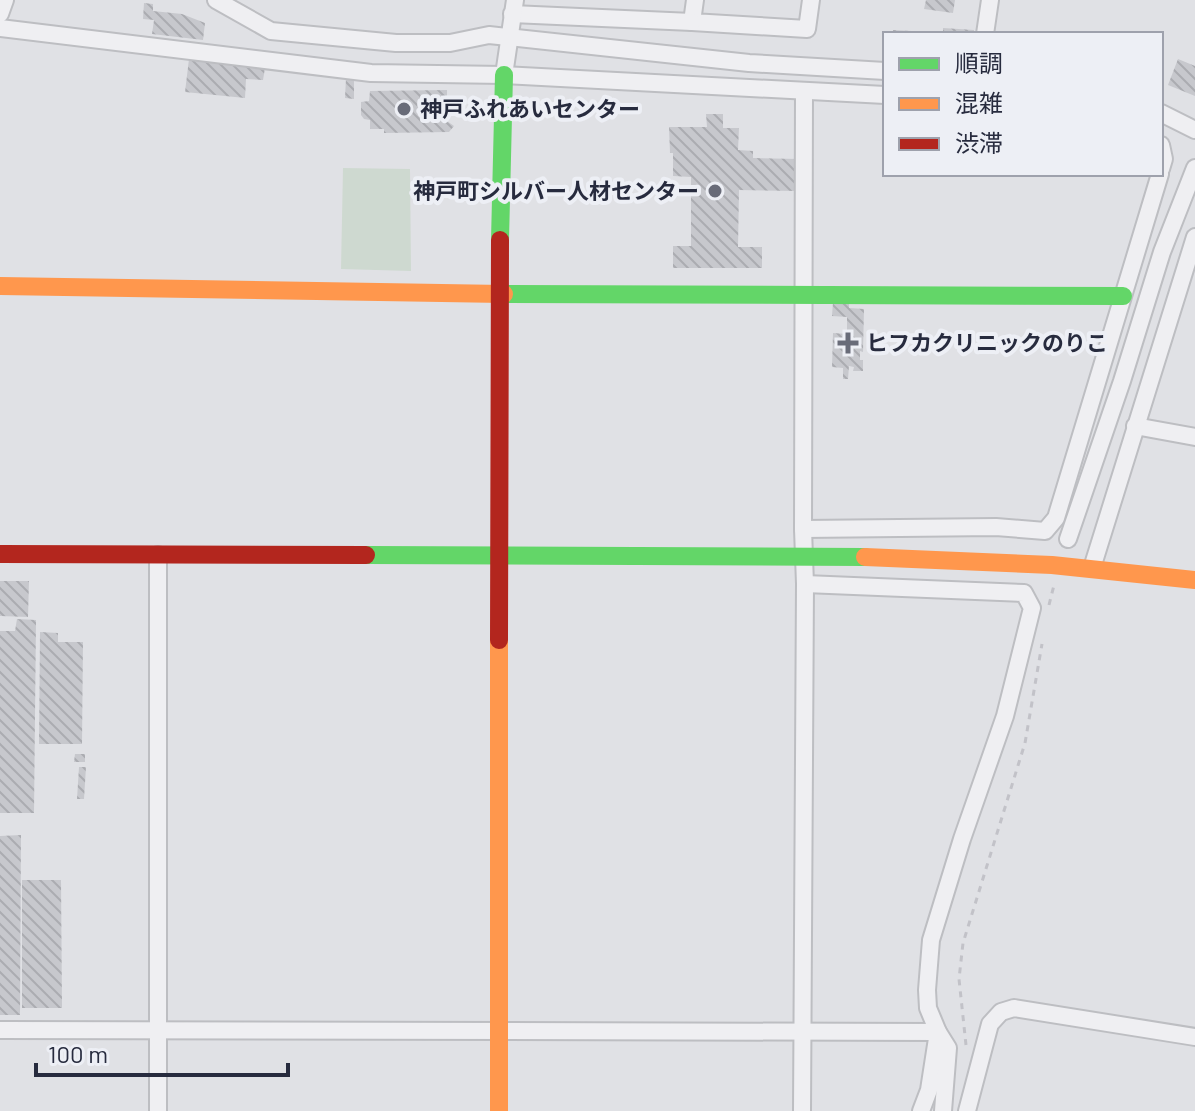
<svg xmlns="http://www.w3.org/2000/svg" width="1195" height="1111" font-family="Barlow,'Noto Sans JP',sans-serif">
<defs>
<pattern id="building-back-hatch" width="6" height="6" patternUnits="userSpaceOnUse" patternTransform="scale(2)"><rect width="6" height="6" fill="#c7c8cd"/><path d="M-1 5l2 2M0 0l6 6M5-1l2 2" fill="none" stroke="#abacb1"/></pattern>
</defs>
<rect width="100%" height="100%" fill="#e0e1e5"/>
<path fill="#ced9d0" d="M 343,168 L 410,169 L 411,271 L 341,269 Z"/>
<g fill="url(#building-back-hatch)">
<path d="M 926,0 L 955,0 L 953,13 L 924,9 Z"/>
<path d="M 144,3 L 153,4 L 153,11 L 182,14 L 205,23 L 203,40 L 152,34 L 154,20 L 143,19 Z"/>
<path d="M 943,28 L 974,30 L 974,34 L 943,34 Z"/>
<path d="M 893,30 L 931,32 L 931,34 L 893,34 Z"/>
<path d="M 189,59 L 265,68 L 263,80 L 246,79 L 245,98 L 185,92 Z"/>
<path d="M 1178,59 L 1195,66 L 1195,96 L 1168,85 Z"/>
<path d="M 346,78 L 354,78 L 354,99 L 345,98 Z"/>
<path d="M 447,90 L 447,121 L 454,126 L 449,132 L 384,133 L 384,129 L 370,129 L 370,120 L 364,119 L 361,115 L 361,102 L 369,101 L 370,91 Z"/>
<path d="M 706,114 L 723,114 L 723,128 L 739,128 L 738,150 L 753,151 L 753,158 L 798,159 L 797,191 L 739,190 L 738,247 L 762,247 L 762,268 L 673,268 L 673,246 L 691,246 L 691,177 L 673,176 L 673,153 L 670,153 L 669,127 L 707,127 Z"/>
<path d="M 833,302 L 849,302 L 849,308 L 864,309 L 863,352 L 860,351 L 860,360 L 863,360 L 863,371 L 853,371 L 854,367 L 849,366 L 848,379 L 843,379 L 843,368 L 832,367 L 833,333 L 847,334 L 847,317 L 832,316 Z"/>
<path d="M 0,581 L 29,581 L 28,617 L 0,616 Z"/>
<path d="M 17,619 L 36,620 L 34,813 L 0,813 L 0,631 L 15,631 Z"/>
<path d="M 40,632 L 58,633 L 58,642 L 83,642 L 82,744 L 39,744 Z"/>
<path d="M 75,754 L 85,754 L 85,762 L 74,762 Z"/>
<path d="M 79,767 L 86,767 L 84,799 L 77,799 Z"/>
<path d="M 21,835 L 20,1015 L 0,1015 L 0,836 Z"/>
<path d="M 22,880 L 61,880 L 62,1008 L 22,1008 Z"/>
</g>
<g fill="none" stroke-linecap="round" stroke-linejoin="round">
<g stroke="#bdbec2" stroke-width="20">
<g id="street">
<path d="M 216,0 L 271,31 L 396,43 L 450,43 L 489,35 L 749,63 L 885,71"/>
<path d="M 695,0 L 692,22 L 807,29 L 811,0"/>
<path d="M 0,14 L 5,0"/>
<path d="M 512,14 L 692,22"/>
<path d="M 0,28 L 371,73 L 504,75 L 885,95"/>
<path d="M 985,34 L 990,0"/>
<path d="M 504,75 L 515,0"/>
<path d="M 1161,113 L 1195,130"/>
<path d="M 1161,145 L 1164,159 L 1161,169"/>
<path d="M 1135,426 L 1195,437"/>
<path d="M 803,529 L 996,527 L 1045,531 L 1056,518 L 1160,174"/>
<path d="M 1068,539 L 1122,381 L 1162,252 L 1195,168"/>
<path d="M 1092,568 L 1195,237"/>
<path d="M 805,584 L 1024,593 L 1032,608 L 1005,716 L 962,839 L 931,940 L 927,990 L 928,1008 L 938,1032 L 929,1090 L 921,1111"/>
<path d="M 0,1030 L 938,1032 L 948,1048 L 943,1111"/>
<path d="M 158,1111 L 158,555"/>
<path d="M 802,1111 L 805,584 L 803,529 L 804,92"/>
<path d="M 967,1111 L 990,1024 L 1001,1012 L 1014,1008 L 1195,1037"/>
</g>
</g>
<g stroke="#c2c2c8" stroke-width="3" stroke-dasharray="6 6" stroke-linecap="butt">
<path d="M 1049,605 L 1054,585"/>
<path d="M 966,1045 L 959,979 L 963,943 L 1025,743 L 1042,644"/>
</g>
<use href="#street" stroke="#efeff2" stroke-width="16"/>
<g stroke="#63d668" stroke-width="18">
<path d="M 500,240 L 504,75"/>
<path d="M 504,294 L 1123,296"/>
<path d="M 366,555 L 865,557"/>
</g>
<g stroke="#ff974d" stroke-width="18">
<path d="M 0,286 L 504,294"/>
<path d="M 865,557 L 1052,565 L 1195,580"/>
<path d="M 499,640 L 499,1111"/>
</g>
<g stroke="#b3261e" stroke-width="18">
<path d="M 0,554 L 366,555"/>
<path d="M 499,640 L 500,240"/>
</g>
</g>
<g fill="#686b78" stroke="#edeff5" stroke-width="3">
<circle cx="404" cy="109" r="8"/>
<circle cx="715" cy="191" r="8"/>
<path d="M844 331h8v8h8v8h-8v8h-8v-8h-8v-8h8z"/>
</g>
<g text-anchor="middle" stroke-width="8" stroke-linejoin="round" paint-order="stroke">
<g font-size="22" font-weight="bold" fill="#272b3e" stroke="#edeff5" text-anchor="start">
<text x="420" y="117">神戸ふれあいセンター</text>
<text x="699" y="199" text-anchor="end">神戸町シルバー人材センター</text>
<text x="866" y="351">ヒフカクリニックのりこ</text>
</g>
</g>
<rect x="883" y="32" width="280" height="144" fill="#edeff5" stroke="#9ea1ac" stroke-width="2"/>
<rect x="899" y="58" width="40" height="12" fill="#63d668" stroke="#9ea1ac" stroke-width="2"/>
<text x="955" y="72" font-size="24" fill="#272b3e">順調</text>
<rect x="899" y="98" width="40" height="12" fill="#ff974d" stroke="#9ea1ac" stroke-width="2"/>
<text x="955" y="112" font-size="24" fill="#272b3e">混雑</text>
<rect x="899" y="138" width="40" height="12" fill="#b3261e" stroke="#9ea1ac" stroke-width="2"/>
<text x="955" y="152" font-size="24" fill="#272b3e">渋滞</text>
<path d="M36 1063v12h252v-12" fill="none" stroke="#272b3e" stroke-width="4"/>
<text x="48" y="1063" font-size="24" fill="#272b3e" stroke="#edeff5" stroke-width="6" paint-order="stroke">100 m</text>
</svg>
